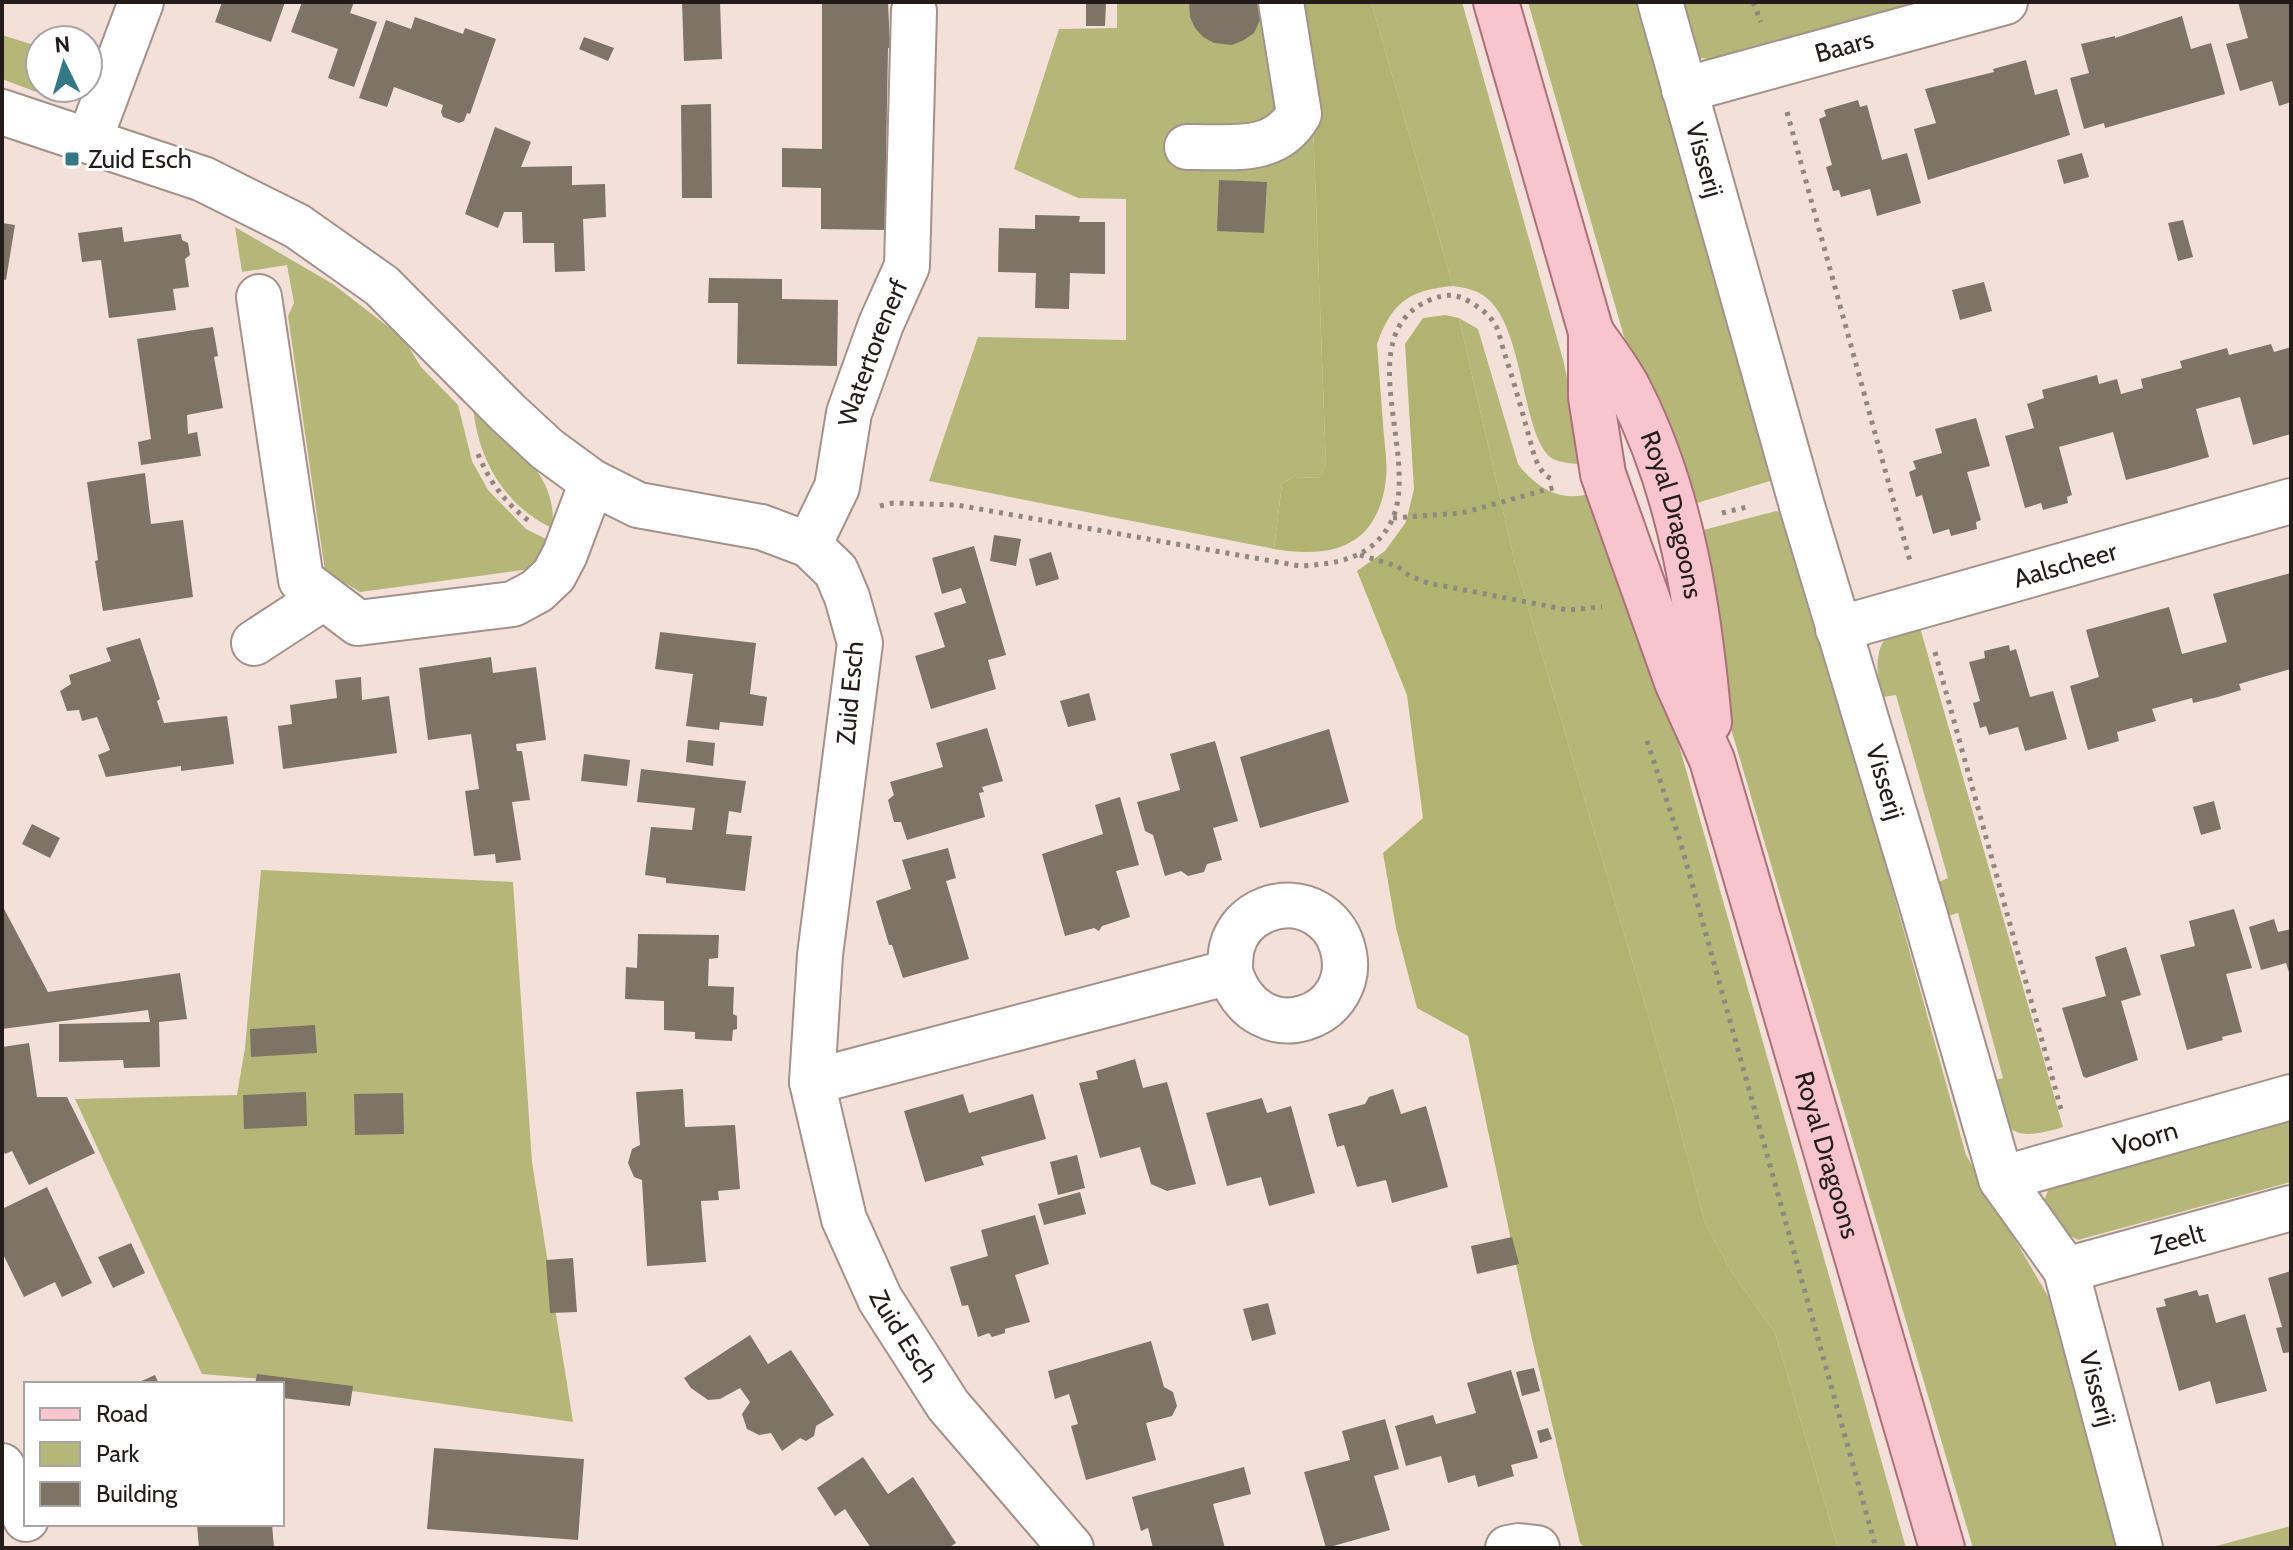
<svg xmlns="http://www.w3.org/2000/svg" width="2293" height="1550" font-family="Cabin,sans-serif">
<rect width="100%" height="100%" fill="#f3e0d9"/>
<g fill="#b5b778">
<path d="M 1117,2 L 1292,2 L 1313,123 L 1326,465 L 1322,478 L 1294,477 L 1282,483 L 1274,549 L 929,481 L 978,337 L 1126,340 L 1126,199 L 1078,198 L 1014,169 L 1059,29 L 1117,28 Z"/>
<path d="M 1371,2 L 1462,2 L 1564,363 L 1584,464 C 1575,464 1561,463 1553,459 C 1522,441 1525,331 1488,299 C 1478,290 1466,288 1453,286 Z"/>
<path d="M 1528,2 L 1648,2 L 1774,472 L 1770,481 L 1687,506 L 1633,368 Z"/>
<path d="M 1677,2 L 1917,2 L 1708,59 L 1694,57 Z"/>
<path d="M 2,35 L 40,47 L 40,88 L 49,88 L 39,93 L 2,79 Z"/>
<path d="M 235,227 L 333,284 L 404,339 L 421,367 L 458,405 L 472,461 L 488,490 L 526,529 L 546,539 L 531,569 L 360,592 L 325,571 L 288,316 L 294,303 L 287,265 L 242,272 Z"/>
<path d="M 1459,318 L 1478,329 L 1518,464 C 1537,489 1561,503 1592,493 L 1662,685 L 1906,1548 L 1838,1548 L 1775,1333 L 1731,1271 L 1705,1223 L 1666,1076 L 1515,563 Z"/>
<path d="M 473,407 C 507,439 560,475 552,528 C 504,505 478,459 473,407 Z"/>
<path d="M 1776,511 L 1788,514 L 1966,1155 L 2049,1298 L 2117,1548 L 1973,1548 L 1716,678 L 1696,532 Z"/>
<path d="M 1919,624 L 2063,1127 C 2007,1144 2006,1130 1989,1082 L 2003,1078 L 1958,913 L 1944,917 L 1934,884 L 1948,878 L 1896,695 L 1883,697 C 1876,676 1872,645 1894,630 C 1900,626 1912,625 1919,624 Z"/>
<path d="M 261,870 L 513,882 L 532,1162 L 573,1422 L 274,1380 L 202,1374 L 75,1099 L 237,1095 L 245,1048 Z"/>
<path d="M 2291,1107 L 2291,1182 L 2078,1240 C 2038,1221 2034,1206 2061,1171 Z"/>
<path d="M 2291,1526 L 2291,1548 L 2209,1548 Z"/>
</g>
<g fill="#b1b470">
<path d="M 1292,2 L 1371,2 L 1453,286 C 1409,290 1392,302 1377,344 C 1379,371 1381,397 1383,424 C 1384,442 1388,462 1386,479 C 1378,546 1334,559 1274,549 L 1282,483 L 1294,477 L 1321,478 L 1326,465 L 1313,123 Z"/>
<path d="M 1445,315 L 1459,318 L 1515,563 L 1666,1076 L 1705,1223 L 1731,1271 L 1775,1333 L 1838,1548 L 1585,1548 L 1580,1543 L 1531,1335 L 1468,1036 L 1417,1008 L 1396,928 L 1383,853 L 1423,818 L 1407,695 L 1357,571 L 1385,551 L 1406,522 L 1414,489 L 1405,344 L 1423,318 Z"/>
</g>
<g fill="#7d7466">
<path d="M 222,2 L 285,2 L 271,42 L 215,22 Z"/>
<path d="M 302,2 L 354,2 L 350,13 L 377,22 L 354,87 L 328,78 L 338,49 L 291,32 Z"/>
<path d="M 682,2 L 720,2 L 722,59 L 684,61 Z"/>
<path d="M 822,2 L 888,2 L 890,46 L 896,47 L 888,48 L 886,163 L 889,163 L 889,181 L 886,180 L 886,230 L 821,229 L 821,188 L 782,187 L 782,148 L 822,149 Z"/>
<path d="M 1086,2 L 1106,2 L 1105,26 L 1086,26 Z"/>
<path d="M 1189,2 L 1263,2 L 1262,16 L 1254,33 L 1244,40 L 1232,45 L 1214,43 L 1203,37 L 1195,28 L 1190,17 Z"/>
<path d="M 2238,2 L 2291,2 L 2291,102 L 2279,106 L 2272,81 L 2240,91 L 2226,44 L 2248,38 Z"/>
<path d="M 2182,16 L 2191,49 L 2211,43 L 2225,94 L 2105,128 L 2104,123 L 2084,129 L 2070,78 L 2089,73 L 2081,44 L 2115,36 L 2115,38 Z"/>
<path d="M 415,17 L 463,34 L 465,28 L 496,39 L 470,114 L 467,113 L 464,121 L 459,123 L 443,117 L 441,112 L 443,105 L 394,87 L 387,107 L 359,98 L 386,20 L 411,29 Z"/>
<path d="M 584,37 L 614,48 L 608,61 L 579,49 Z"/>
<path d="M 2026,60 L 2035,95 L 2057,89 L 2070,135 L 1928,180 L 1914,129 L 1936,123 L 1925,89 L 1994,72 L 1993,69 Z"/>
<path d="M 1858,100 L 1860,107 L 1867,105 L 1882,160 L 1907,153 L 1921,203 L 1877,216 L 1870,189 L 1841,197 L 1839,190 L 1833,191 L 1826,167 L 1832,165 L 1819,119 L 1826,116 L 1824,110 Z"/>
<path d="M 711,104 L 712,198 L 682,198 L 681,105 Z"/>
<path d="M 495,127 L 531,142 L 521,167 L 572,166 L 572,185 L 605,184 L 606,217 L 583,219 L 585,271 L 555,272 L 554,243 L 523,243 L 522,212 L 504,212 L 498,228 L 465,214 Z"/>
<path d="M 2082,153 L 2089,177 L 2064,184 L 2057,160 Z"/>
<path d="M 1219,180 L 1267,182 L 1264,233 L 1217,231 Z"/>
<path d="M 1035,215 L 1080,216 L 1079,222 L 1105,222 L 1105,274 L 1070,273 L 1069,309 L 1035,308 L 1036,273 L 998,272 L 999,228 L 1035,229 Z"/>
<path d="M 2183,220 L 2193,257 L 2178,261 L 2168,223 Z"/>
<path d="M 2,223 L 15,225 L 6,280 L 2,279 Z"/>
<path d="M 122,227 L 124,242 L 181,234 L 182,240 L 188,243 L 190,255 L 185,259 L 189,287 L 173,289 L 176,310 L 109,318 L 101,260 L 82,262 L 78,233 Z"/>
<path d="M 709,278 L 782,279 L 782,299 L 838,300 L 837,366 L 737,364 L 738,303 L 708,303 Z"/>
<path d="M 1984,282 L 1992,311 L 1960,320 L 1952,290 Z"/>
<path d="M 213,327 L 218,356 L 214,357 L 223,408 L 187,415 L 188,434 L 197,432 L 201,456 L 141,465 L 138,442 L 151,439 L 137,339 Z"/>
<path d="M 2271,344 L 2274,352 L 2291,347 L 2291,434 L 2253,445 L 2240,397 L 2196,409 L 2209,457 L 2167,469 L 2126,480 L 2113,432 L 2059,447 L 2072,495 L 2067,497 L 2068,503 L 2043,510 L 2041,503 L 2025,508 L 2005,436 L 2034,428 L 2027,404 L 2044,398 L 2042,390 L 2097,375 L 2099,384 L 2117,379 L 2121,394 L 2143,388 L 2141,379 L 2182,368 L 2180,361 L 2227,348 L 2229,355 Z"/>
<path d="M 1976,418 L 1990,466 L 1967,472 L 1981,520 L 1976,522 L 1977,529 L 1951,536 L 1949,529 L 1933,534 L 1922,495 L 1916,497 L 1909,472 L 1916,469 L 1913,461 L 1942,453 L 1935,429 Z"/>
<path d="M 145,473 L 151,524 L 183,520 L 193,597 L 103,611 L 95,561 L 98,560 L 87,482 Z"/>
<path d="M 994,535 L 1021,539 L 1016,566 L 990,561 Z"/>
<path d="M 974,546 L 1006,655 L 988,660 L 996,689 L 931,709 L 915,656 L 945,647 L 934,613 L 966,603 L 961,588 L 942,594 L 932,558 Z"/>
<path d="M 1051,552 L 1059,579 L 1036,586 L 1029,559 Z"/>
<path d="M 2291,573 L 2291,669 L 2239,684 L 2241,690 L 2218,697 L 2193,703 L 2192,698 L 2152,709 L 2156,721 L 2117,732 L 2119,741 L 2088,750 L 2070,686 L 2099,677 L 2086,630 L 2169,607 L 2182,654 L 2227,642 L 2213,594 Z"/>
<path d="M 660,632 L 756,643 L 750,694 L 767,697 L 763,726 L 720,722 L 719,730 L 686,726 L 693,674 L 655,669 Z"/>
<path d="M 140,638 L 160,699 L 157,701 L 164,723 L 227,716 L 234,764 L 181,771 L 181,766 L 106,777 L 98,755 L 110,750 L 97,717 L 82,721 L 79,710 L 67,711 L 60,691 L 71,684 L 69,675 L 111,661 L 106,648 Z"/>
<path d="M 2009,645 L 2010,651 L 2016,649 L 2030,697 L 2053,691 L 2067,739 L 2025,751 L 2018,727 L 1989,735 L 1986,726 L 1980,728 L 1973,703 L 1980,701 L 1969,662 L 1985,658 L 1984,651 Z"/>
<path d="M 491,657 L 493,673 L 536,667 L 546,740 L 516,744 L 517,751 L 522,751 L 530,800 L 512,802 L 521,860 L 496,863 L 495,854 L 474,856 L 465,791 L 479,789 L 471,734 L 428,740 L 419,668 Z"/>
<path d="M 361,677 L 362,700 L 389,696 L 397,753 L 283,769 L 278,726 L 292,724 L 290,705 L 337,698 L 335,680 Z"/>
<path d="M 1089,693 L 1096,720 L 1068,727 L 1060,701 Z"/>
<path d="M 987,728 L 1003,781 L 982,787 L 984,792 L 979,793 L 985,817 L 907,840 L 901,822 L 894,822 L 888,800 L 894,795 L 890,782 L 943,767 L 936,743 Z"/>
<path d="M 1329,729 L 1349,802 L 1260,828 L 1240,757 Z"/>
<path d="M 688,740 L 715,743 L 713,766 L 686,762 Z"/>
<path d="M 1215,741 L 1238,821 L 1213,828 L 1222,860 L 1207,864 L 1204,872 L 1188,876 L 1181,871 L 1165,876 L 1153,835 L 1145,831 L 1137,802 L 1180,790 L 1170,754 Z"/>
<path d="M 584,754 L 630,760 L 627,786 L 581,781 Z"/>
<path d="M 641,769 L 746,781 L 741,813 L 729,811 L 726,834 L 752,836 L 745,891 L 666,883 L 666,878 L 645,875 L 651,827 L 692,830 L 695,808 L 637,802 Z"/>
<path d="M 1120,797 L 1139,865 L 1116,871 L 1130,917 L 1102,926 L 1099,931 L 1094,928 L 1065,936 L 1042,854 L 1103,834 L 1095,805 Z"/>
<path d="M 2214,801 L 2221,829 L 2201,835 L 2193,807 Z"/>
<path d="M 32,824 L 60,838 L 50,858 L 22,844 Z"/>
<path d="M 948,848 L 956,878 L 946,881 L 969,959 L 903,978 L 892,945 L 889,945 L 876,901 L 911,889 L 902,860 Z"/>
<path d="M 2,905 L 48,992 L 180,973 L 187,1019 L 159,1022 L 160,1067 L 124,1068 L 123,1060 L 59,1062 L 59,1024 L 150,1022 L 148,1010 L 2,1029 Z"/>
<path d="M 2234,909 L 2252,968 L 2226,974 L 2242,1032 L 2222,1037 L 2223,1040 L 2187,1050 L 2160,955 L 2195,946 L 2189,921 Z"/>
<path d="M 2274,919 L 2278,932 L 2291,929 L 2291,978 L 2286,963 L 2261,970 L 2249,927 Z"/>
<path d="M 638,934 L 719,935 L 718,958 L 709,959 L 708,986 L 734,987 L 733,1014 L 737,1016 L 737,1029 L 733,1030 L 732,1041 L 695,1039 L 695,1032 L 664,1030 L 664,1001 L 625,999 L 626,967 L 637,968 Z"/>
<path d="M 2126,947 L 2141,995 L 2121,1001 L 2138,1060 L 2086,1078 L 2083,1076 L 2062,1008 L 2106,996 L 2095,957 Z"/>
<path d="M 315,1025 L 317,1053 L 251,1057 L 250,1029 Z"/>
<path d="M 29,1043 L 37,1097 L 67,1097 L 95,1153 L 29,1185 L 12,1151 L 5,1154 L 2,1148 L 2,1047 Z"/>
<path d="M 1135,1059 L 1143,1088 L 1167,1082 L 1196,1184 L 1167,1191 L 1151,1184 L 1140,1147 L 1100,1158 L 1079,1083 L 1098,1079 L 1096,1071 Z"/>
<path d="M 683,1089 L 685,1127 L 735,1125 L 740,1189 L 718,1191 L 719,1200 L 701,1201 L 706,1262 L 647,1266 L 642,1180 L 634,1177 L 628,1163 L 632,1149 L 640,1145 L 636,1092 Z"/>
<path d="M 1393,1089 L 1401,1114 L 1426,1106 L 1448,1187 L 1392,1203 L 1386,1180 L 1357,1187 L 1344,1145 L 1337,1147 L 1328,1114 L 1365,1104 L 1369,1097 Z"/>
<path d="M 306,1092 L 307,1126 L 244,1129 L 243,1095 Z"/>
<path d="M 403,1093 L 404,1134 L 355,1135 L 354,1094 Z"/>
<path d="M 963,1094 L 969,1113 L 1033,1094 L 1046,1139 L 981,1157 L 984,1165 L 925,1182 L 904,1111 Z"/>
<path d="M 1262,1098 L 1267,1113 L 1291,1106 L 1315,1193 L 1269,1206 L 1261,1177 L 1227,1186 L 1206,1113 Z"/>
<path d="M 1077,1155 L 1085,1188 L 1058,1195 L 1050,1162 Z"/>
<path d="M 47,1187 L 92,1283 L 62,1297 L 55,1282 L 24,1297 L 2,1252 L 2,1209 Z"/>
<path d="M 1080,1192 L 1086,1214 L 1044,1225 L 1038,1204 Z"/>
<path d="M 1035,1215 L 1049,1264 L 1015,1275 L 1030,1322 L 1005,1329 L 1005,1333 L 992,1337 L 989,1333 L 978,1337 L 968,1305 L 962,1306 L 950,1267 L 988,1256 L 981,1230 Z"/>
<path d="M 1512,1237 L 1519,1264 L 1477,1274 L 1471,1246 Z"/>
<path d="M 131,1243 L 145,1273 L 113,1288 L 98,1257 Z"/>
<path d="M 573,1258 L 577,1312 L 550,1313 L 546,1260 Z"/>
<path d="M 2291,1271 L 2291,1352 L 2283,1353 L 2276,1328 L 2282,1327 L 2268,1278 Z"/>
<path d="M 2197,1290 L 2199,1296 L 2208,1294 L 2216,1323 L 2245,1314 L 2267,1391 L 2216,1404 L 2210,1381 L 2179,1391 L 2156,1308 L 2166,1306 L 2164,1299 Z"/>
<path d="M 1268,1303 L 1276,1334 L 1252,1341 L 1243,1309 Z"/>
<path d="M 750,1335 L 768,1364 L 791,1350 L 834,1415 L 816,1426 L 814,1436 L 806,1441 L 800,1438 L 782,1451 L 771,1433 L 759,1435 L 747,1429 L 742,1414 L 750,1402 L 740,1388 L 720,1399 L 708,1400 L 691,1388 L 684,1378 Z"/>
<path d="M 1151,1341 L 1164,1387 L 1173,1392 L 1177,1406 L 1172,1416 L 1146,1423 L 1156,1460 L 1086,1480 L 1071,1426 L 1078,1424 L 1069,1394 L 1055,1399 L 1048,1371 Z"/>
<path d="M 1534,1368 L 1540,1391 L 1522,1396 L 1516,1372 Z"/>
<path d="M 1511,1370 L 1538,1458 L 1511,1465 L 1514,1476 L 1478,1487 L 1475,1475 L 1448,1483 L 1441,1456 L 1406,1466 L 1395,1426 L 1433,1415 L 1436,1424 L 1476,1413 L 1467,1383 Z"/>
<path d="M 257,1374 L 353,1386 L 350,1406 L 282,1398 L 282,1384 L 255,1384 Z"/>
<path d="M 155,1375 L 159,1384 L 135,1384 Z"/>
<path d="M 1385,1419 L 1399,1469 L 1374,1476 L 1390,1530 L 1326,1548 L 1304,1472 L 1350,1460 L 1342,1431 Z"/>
<path d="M 1548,1428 L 1552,1439 L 1540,1443 L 1537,1431 Z"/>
<path d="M 434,1448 L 584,1459 L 578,1540 L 427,1529 Z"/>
<path d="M 863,1457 L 888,1494 L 913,1477 L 956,1543 L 948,1548 L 871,1548 L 845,1509 L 835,1516 L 817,1488 Z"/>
<path d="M 1244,1467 L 1251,1494 L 1213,1504 L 1225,1548 L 1153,1548 L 1148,1528 L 1141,1531 L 1132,1497 Z"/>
<path d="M 197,1524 L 272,1524 L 274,1548 L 199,1548 Z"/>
</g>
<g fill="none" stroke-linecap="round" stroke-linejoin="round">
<g stroke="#a3918a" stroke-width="48">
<g id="street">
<path id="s1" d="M 1660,2 L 1802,506 L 1922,905 L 2001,1179 L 2066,1270 L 2140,1548"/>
<path id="s2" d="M 1684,90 L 2005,2"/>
<path id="s3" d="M 2,112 L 203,179 L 297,226 L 382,286 L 507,412 L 547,449 L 592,482 L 638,505 L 761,527 L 809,545 L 836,571 L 847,597 L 860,643 L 820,955 L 812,1082 L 844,1219 L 880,1299 L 948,1405 L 1071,1548"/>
<path d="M 89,141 L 141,2"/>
<path d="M 1187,147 C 1230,146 1275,156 1299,114 L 1281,2"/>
<path d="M 259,297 L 301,580 L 358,623 L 513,604 L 537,591 L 554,575 L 565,554 L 592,482"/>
<path id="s4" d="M 809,545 L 837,487 L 849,413 L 881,324 L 907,266 L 914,11"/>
<path id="s5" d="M 1838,629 L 2291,501"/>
<path d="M 254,643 L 323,598"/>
<path d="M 812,1082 L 1230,972 C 1230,964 1230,955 1232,947 C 1241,911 1285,895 1316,913 C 1328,920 1338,932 1342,946 C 1364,1018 1257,1057 1230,972"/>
<path id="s6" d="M 2001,1179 L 2291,1097"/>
<path id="s7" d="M 2066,1270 L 2291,1208"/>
<path d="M 2,1466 L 26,1519"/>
<path d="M 1508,1548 L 1519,1546 L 1537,1548"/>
</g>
</g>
<g stroke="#ab7078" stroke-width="48">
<g id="primary">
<path id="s8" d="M 1496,2 L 1591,332 L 1591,397 L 1603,474 L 1677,682 L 1712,760 L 1942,1548"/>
<path id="s9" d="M 1591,332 C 1604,352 1621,372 1631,394 C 1682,495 1699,610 1709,722"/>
</g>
</g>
<g stroke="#938681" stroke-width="5" stroke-dasharray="4 6" stroke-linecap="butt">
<path d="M 1753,2 L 1761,22"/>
<path d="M 1787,112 L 1910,561"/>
<path d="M 478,454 C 489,481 505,503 529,521"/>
<path d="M 880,506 L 893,503 L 957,505 L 1300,566 C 1338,564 1374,558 1392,520 C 1421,457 1348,334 1430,300 C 1445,294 1455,293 1470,302 C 1480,308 1490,315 1496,326 C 1500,335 1502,346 1505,355 C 1516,388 1525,422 1534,455 C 1538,465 1543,478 1556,480"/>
<path d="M 1722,513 L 1751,506"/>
<path d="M 1393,518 L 1462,513 L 1556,487"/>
<path d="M 1360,555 L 1397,566 L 1410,576 L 1428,583 L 1568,610 L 1602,607"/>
<path d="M 1935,652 L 2062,1113"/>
<path d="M 1647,741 L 1681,844 L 1876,1548"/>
</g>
<use href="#street" stroke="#fff" stroke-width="44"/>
<use href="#primary" stroke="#f8c4cd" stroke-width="44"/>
</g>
<rect fill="#327985" stroke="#fff" stroke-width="3" x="64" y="151" width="16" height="16" rx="4"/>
<g text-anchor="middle" stroke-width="6" stroke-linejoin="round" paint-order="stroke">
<g font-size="26" fill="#231c1a" stroke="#fff">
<text dy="9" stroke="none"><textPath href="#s2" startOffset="166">Baars</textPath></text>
<text dy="9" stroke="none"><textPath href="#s1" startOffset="164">Visserij</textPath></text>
<text dy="9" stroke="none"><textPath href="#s4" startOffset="204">Watertorenerf</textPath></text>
<text dy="9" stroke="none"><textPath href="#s9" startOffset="202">Royal Dragoons</textPath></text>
<text dy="9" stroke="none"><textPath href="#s5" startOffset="236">Aalscheer</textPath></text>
<text transform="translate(850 693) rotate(-85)" y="9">Zuid Esch</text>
<text dy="9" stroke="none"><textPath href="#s1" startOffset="812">Visserij</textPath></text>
<text dy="9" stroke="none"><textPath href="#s6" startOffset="150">Voorn</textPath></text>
<text dy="9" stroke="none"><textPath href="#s8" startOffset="1204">Royal Dragoons</textPath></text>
<text dy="9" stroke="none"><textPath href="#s7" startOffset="116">Zeelt</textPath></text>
<text dy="9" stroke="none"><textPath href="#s3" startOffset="1764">Zuid Esch</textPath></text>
<text dy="9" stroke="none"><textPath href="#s1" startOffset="1460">Visserij</textPath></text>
</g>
<g font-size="26" fill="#231c1a" stroke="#fff" text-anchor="start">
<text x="88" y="168">Zuid Esch</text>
</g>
</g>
<rect width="2293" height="1550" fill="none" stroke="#231c1a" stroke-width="8"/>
<rect x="24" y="1382" width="260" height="144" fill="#ffffff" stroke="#a7a4a3" stroke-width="2"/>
<rect x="40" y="1408" width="40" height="12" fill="#f8c4cd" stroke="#a7a4a3" stroke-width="2"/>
<text x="96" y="1422" font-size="24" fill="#231c1a">Road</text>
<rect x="40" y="1442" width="40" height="24" fill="#b5b778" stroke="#a7a4a3" stroke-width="2"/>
<text x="96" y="1462" font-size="24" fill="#231c1a">Park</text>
<rect x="40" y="1482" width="40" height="24" fill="#7d7466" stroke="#a7a4a3" stroke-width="2"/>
<text x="96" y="1502" font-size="24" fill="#231c1a">Building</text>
<g transform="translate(64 64) rotate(355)"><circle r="38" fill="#ffffff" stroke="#a7a4a3" stroke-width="2"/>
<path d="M0-6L14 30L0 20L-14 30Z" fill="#327985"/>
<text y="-12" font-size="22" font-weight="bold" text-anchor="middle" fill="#231c1a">N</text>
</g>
</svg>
